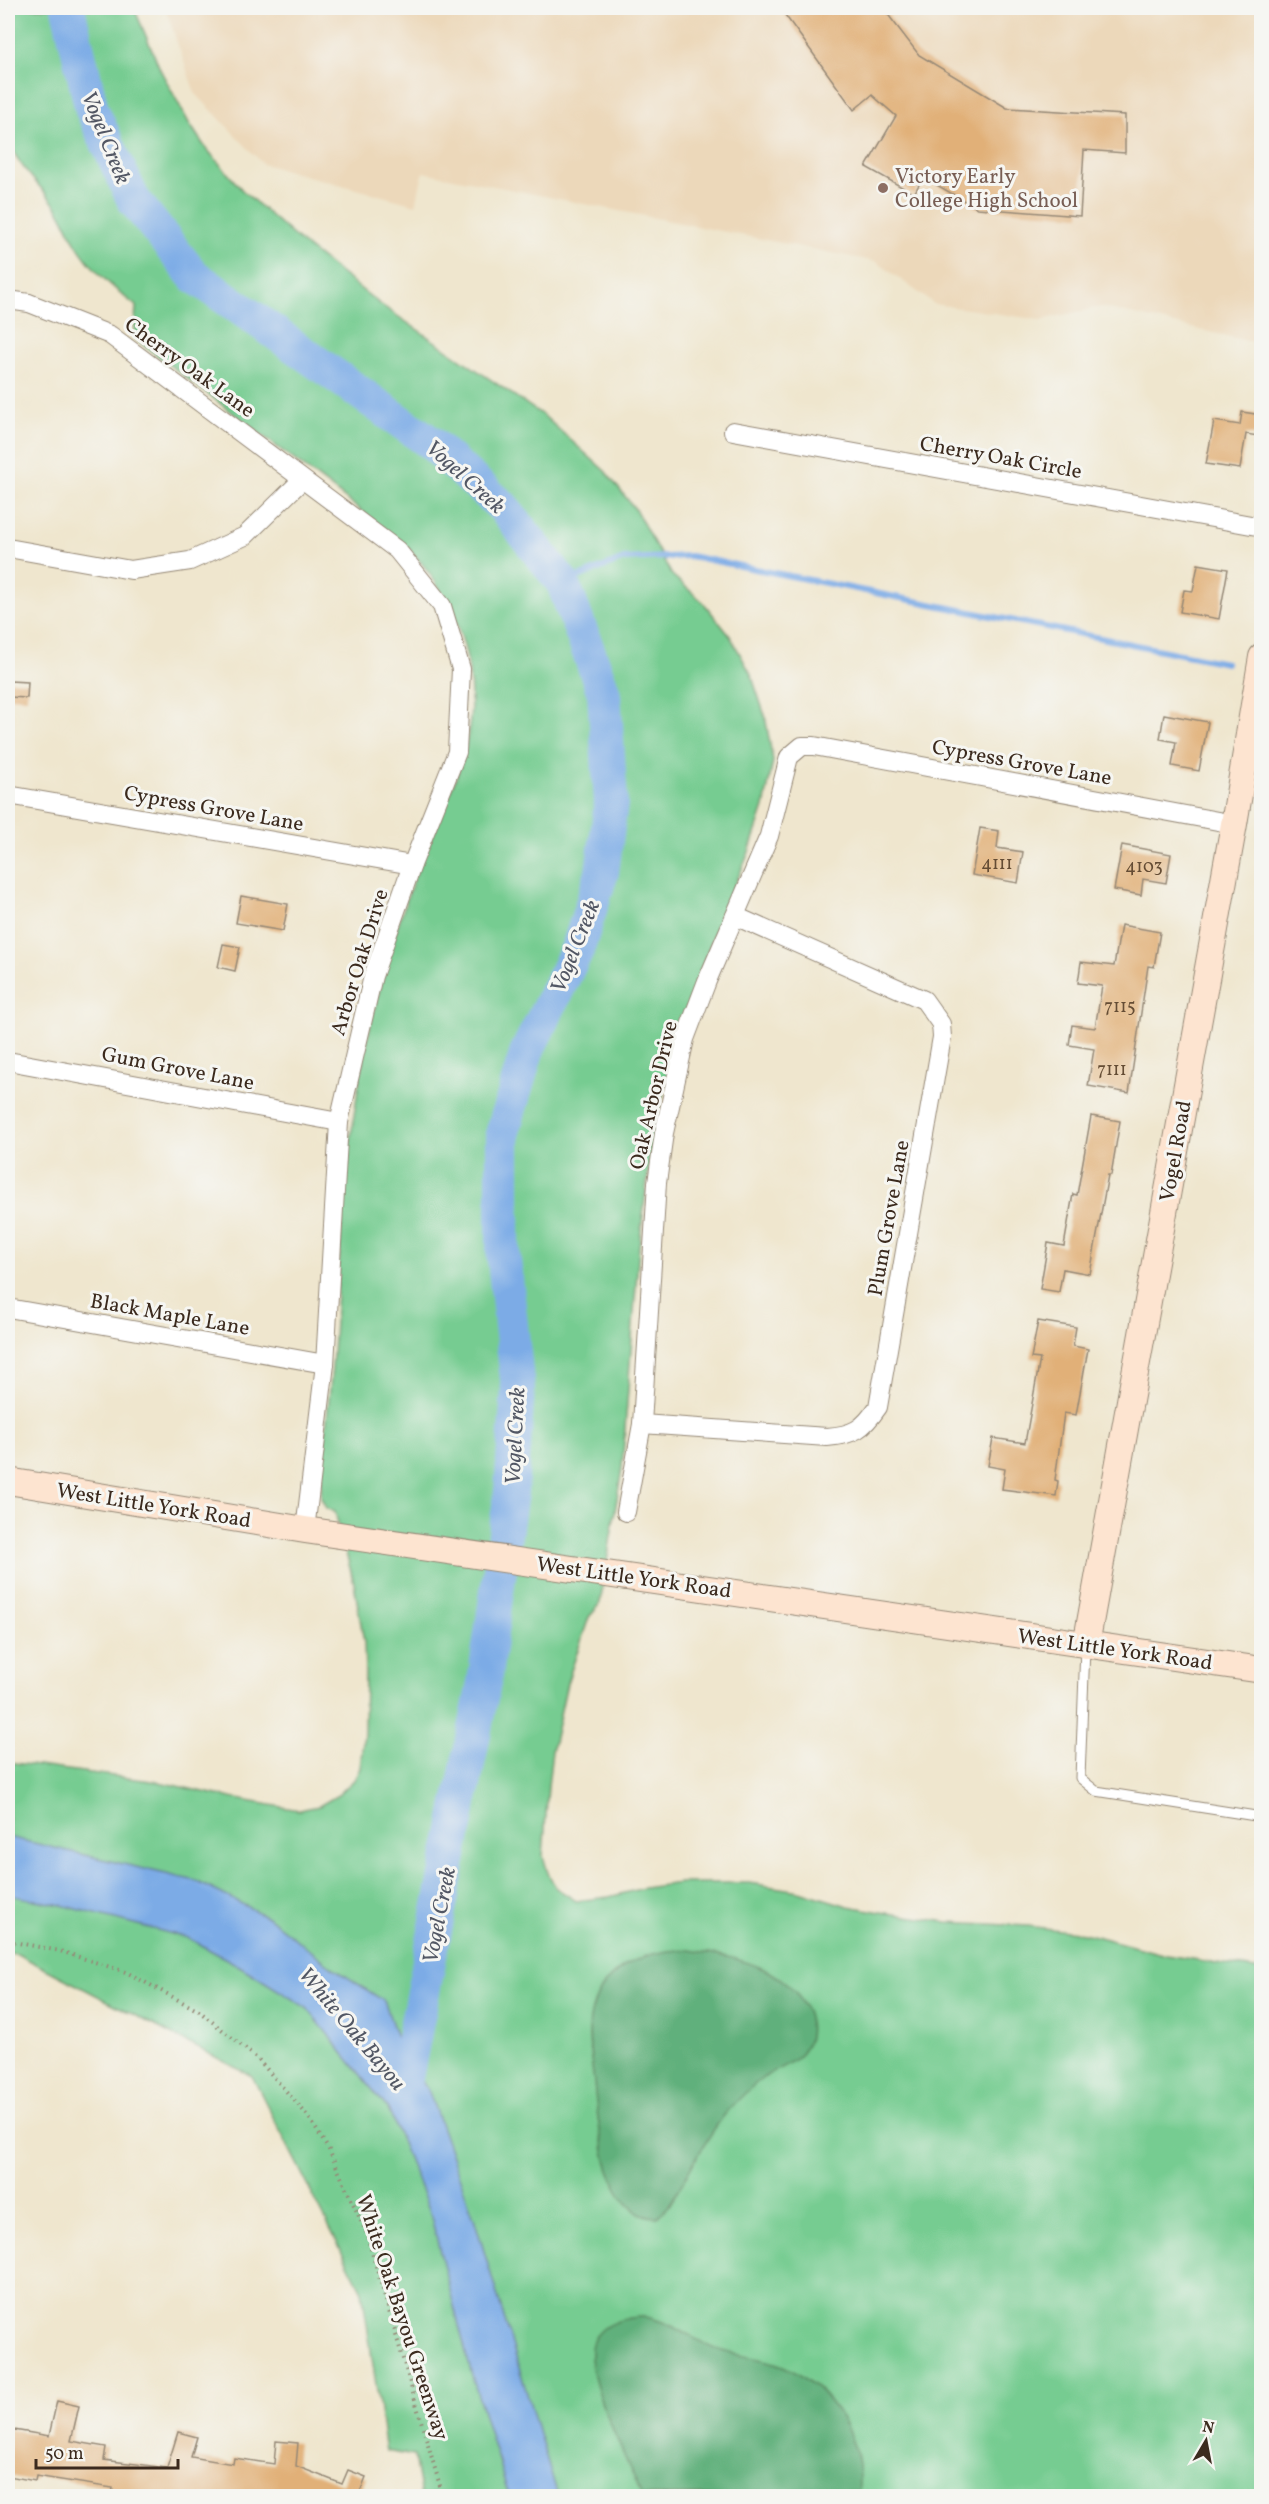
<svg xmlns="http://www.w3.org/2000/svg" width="1269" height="2504" font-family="Vollkorn,serif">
<rect width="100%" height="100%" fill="#f6f6f2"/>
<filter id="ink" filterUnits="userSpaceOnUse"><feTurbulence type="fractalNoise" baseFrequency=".0167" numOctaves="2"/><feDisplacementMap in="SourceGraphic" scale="12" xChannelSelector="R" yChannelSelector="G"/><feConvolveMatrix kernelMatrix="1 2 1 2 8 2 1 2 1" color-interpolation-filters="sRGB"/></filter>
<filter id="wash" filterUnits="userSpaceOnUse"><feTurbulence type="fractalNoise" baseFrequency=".008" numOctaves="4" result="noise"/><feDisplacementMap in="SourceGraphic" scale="24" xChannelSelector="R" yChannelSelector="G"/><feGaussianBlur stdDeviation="1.35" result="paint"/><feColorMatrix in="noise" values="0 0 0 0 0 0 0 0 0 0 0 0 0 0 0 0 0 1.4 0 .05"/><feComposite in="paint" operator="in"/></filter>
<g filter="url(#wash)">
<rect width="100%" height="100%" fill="#efe6ce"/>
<path fill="#ecd8ba" d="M 165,8 L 1261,8 L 1261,344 L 1101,307 L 1040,320 L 934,304 L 877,262 L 423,172 L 416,205 L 263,164 L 195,93 Z"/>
<path fill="#76cc91" stroke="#587b58" stroke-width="1.5" d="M 8,8 L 134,8 L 161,71 L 189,123 L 205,147 L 243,191 L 302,243 L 380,304 L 544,416 L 605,471 L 635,509 L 672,575 L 703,602 L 730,636 L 751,674 L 765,716 L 773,761 L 764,807 L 749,852 L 713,937 L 680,1027 L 653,1135 L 639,1247 L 622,1468 L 601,1598 L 599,1606 L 589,1617 L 567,1683 L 552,1751 L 548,1786 L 543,1856 L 548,1873 L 556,1888 L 576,1901 L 609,1897 L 644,1888 L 680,1883 L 749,1883 L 799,1891 L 848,1906 L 881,1912 L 947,1922 L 1028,1926 L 1084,1933 L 1166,1955 L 1261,1970 L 1261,2496 L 421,2496 L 414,2456 L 386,2451 L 362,2291 L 252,2076 L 17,1954 L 8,1953 L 8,1762 L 159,1782 L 231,1798 L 299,1810 L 319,1806 L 338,1795 L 354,1780 L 360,1768 L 364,1733 L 365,1672 L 364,1642 L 354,1583 L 335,1512 L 326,1508 L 321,1498 C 322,1449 330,1401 333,1353 C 341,1231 347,1110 379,991 C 390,947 405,901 422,858 C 444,806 473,754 471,696 C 470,637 444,582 401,541 L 134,338 L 136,306 C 113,288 90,268 75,242 C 68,230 64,217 55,205 C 38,182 16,166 8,137 Z"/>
<g fill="#60b07b" stroke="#4e6d4c" stroke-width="1.5">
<path d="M 689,1950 C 733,1956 801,1969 809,2023 C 811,2033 808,2046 801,2054 C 791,2065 775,2069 763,2078 C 750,2087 737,2101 726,2113 C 703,2141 688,2176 668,2207 L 657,2217 C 605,2218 598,2121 594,2083 C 592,2063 587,2040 590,2019 C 598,1970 643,1949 689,1950 Z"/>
<path d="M 645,2317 C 670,2321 692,2339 716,2349 C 738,2357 761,2357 783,2366 C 833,2388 865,2442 858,2496 L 642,2496 C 630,2467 580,2369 593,2341 C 602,2322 626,2317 645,2317 Z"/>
</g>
<path fill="#7cabe6" stroke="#5c6a82" stroke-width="1.5" d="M 8,1837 L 196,1881 L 266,1916 L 332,1967 L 384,2001 L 401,2048 L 429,2092 L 474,2218 L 558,2496 L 509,2496 L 472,2376 L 429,2209 L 388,2109 L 307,2008 L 241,1967 L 188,1938 L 61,1905 L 8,1895 Z"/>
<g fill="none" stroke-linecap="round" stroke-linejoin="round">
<path stroke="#7cabe6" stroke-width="6" d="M 563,583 L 624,559 L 690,556 L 1226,663"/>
<path stroke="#7cabe6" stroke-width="34" d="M 68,8 L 92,110 L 133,199 L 193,275 L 431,443 L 503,507 L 563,583 L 604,693 L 611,803 L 602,872 L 578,948 L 527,1051 L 503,1131 L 503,1251 L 518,1389 L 511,1492 L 484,1683 L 405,2083"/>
</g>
<g id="blocks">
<g fill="#e1b078">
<path d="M 780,8 L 883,8 L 919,55 L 1007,108 L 1125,115 L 1125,153 L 1084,150 L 1080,216 L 977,208 L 923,177 L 914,194 L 866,167 L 896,116 L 872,95 L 854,110 Z"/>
<path d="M 1242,412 L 1262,415 L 1262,418 L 1258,436 L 1246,434 L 1240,469 L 1206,464 L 1214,421 L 1240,425 Z"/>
<path d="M 1198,564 L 1228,569 L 1219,619 L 1180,612 L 1184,590 L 1193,591 Z"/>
<path d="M 9,681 L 28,682 L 27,698 L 9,697 Z"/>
<path d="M 1164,714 L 1208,722 L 1199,771 L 1172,766 L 1176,742 L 1160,739 Z"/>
<path d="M 980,828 L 999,831 L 997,848 L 1023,852 L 1018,883 L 972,875 Z"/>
<path d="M 1122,845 L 1171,854 L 1166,883 L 1143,879 L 1141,895 L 1114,890 Z"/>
<path d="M 241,896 L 288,904 L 283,931 L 236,923 Z"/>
<path d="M 1121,925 L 1160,932 L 1154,967 L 1148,966 L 1129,1093 L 1088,1086 L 1094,1049 L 1069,1045 L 1072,1025 L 1095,1028 L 1102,986 L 1078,983 L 1081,962 L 1114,966 Z"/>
<path d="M 223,944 L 240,947 L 235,971 L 218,967 Z"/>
<path d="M 1091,1116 L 1120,1121 L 1111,1175 L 1108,1175 L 1090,1274 L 1063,1269 L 1059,1292 L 1040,1289 L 1048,1243 L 1064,1246 L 1073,1194 L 1077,1195 Z"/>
<path d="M 1038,1321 L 1076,1327 L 1073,1346 L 1088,1349 L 1076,1415 L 1064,1413 L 1055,1480 L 1058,1481 L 1056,1496 L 1002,1489 L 1005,1469 L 988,1466 L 993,1438 L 1025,1443 L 1040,1359 L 1031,1358 Z"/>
<path d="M 57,2401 L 79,2406 L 71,2441 L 106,2447 L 104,2460 L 167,2468 L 178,2432 L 197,2437 L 191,2457 L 233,2464 L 234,2458 L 274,2464 L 276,2441 L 298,2443 L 296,2466 L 342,2484 L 348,2470 L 366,2477 L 360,2492 L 370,2496 L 134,2496 L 112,2494 L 113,2488 L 36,2476 L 35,2481 L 8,2476 L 8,2429 L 49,2436 Z"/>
</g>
</g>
</g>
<g filter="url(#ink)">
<use href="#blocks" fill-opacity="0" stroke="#958876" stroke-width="1.5"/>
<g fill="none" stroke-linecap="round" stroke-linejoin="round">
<g stroke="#958876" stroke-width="11">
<path id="lane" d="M 1085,1648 L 1080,1778 L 1096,1791 L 1262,1817"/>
</g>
<g stroke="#958876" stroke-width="20">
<g id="street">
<path d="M 8,300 L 29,303 L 110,335 L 397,550 L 442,606 L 461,669 L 457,752 L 412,865 L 373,976 L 339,1122 L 325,1364 L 305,1530"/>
<path d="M 733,431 L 1262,527"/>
<path d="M 8,548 L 131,570 L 190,561 L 245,536 L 302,480"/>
<path d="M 8,795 L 412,865"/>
<path d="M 8,1061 L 339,1122"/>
<path d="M 8,1308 L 325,1364"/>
<path d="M 642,1424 L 827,1437 C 854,1435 863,1429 878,1407 L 942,1037 L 941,1024 L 924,1000 L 735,916"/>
<path d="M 626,1512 L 642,1424 L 657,1183 L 664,1133 L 685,1039 L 707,981 L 769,836 L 789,757 L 802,746 L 814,746 L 1234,824"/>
</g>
</g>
<g stroke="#958876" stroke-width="28">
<g id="secondary">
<path d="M 8,1481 L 305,1530 L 1262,1670"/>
<path d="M 1086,1645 L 1234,824 L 1262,657"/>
</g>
</g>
<path stroke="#958876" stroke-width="4" stroke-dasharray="1.5 4.5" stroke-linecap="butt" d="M 8,1941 L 60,1951 L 126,1972 L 199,2011 L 257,2058 L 308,2116 L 329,2150 L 366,2232 L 443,2496"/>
<use href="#lane" stroke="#fff" stroke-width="9"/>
<use href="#street" stroke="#fff" stroke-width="18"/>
<use href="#secondary" stroke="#fde4d0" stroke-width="26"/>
</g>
</g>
<circle fill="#8d6e63" stroke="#f6f6f2" stroke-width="2" cx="883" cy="188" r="6"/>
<g text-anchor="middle" stroke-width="6" stroke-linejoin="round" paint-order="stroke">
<g font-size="18" fill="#644c34">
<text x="997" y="869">4111</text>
<text x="1144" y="872">4103</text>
<text x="1120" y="1012">7115</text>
<text x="1112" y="1075">7111</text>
</g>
<g font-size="21" fill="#785e54" stroke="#f6f6f2" text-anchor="start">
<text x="895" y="183">Victory Early<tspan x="895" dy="24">College High School</tspan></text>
</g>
<g font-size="21" fill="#3b2a1e" stroke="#f6f6f2">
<text transform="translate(190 367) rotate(36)" y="7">Cherry Oak Lane</text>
<text transform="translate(1001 457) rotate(10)" y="7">Cherry Oak Circle</text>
<text transform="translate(1022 762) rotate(10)" y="7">Cypress Grove Lane</text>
<text transform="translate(214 808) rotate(10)" y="7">Cypress Grove Lane</text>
<text transform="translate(359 962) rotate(-73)" y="7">Arbor Oak Drive</text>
<text transform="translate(178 1068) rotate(11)" y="7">Gum Grove Lane</text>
<text transform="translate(653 1095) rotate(-77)" y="7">Oak Arbor Drive</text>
<text transform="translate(1175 1151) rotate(-80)" y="7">Vogel Road</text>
<text transform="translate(888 1218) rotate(-80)" y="7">Plum Grove Lane</text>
<text transform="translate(170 1314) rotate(10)" y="7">Black Maple Lane</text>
<text transform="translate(154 1505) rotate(9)" y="7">West Little York Road</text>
<text transform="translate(634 1577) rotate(8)" y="7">West Little York Road</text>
<text transform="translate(1115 1649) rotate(8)" y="7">West Little York Road</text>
<text transform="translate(403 2317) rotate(72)" y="7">White Oak Bayou Greenway</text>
</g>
<g font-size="22" font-style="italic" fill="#525764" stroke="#f6f6f2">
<text transform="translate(107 137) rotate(68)" y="8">Vogel Creek</text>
<text transform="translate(466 476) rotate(42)" y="8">Vogel Creek</text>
<text transform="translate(574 946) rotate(-68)" y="8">Vogel Creek</text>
<text transform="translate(514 1436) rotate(-87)" y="8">Vogel Creek</text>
<text transform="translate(438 1915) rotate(-79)" y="8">Vogel Creek</text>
<text transform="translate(353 2028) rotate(50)" y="8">White Oak Bayou</text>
</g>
</g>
<rect width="1269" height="2504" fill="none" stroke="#f6f6f2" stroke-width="30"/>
<g transform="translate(1206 2441) rotate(10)" stroke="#f6f6f2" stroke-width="4.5" paint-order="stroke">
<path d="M0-4.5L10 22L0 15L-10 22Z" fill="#3b2a1e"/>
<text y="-9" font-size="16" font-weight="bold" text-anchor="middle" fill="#3b2a1e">N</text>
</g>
<path d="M36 2459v9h142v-9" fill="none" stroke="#3b2a1e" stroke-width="3"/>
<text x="45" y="2459" font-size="18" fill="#3b2a1e" stroke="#f6f6f2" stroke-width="4.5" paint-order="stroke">50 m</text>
</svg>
